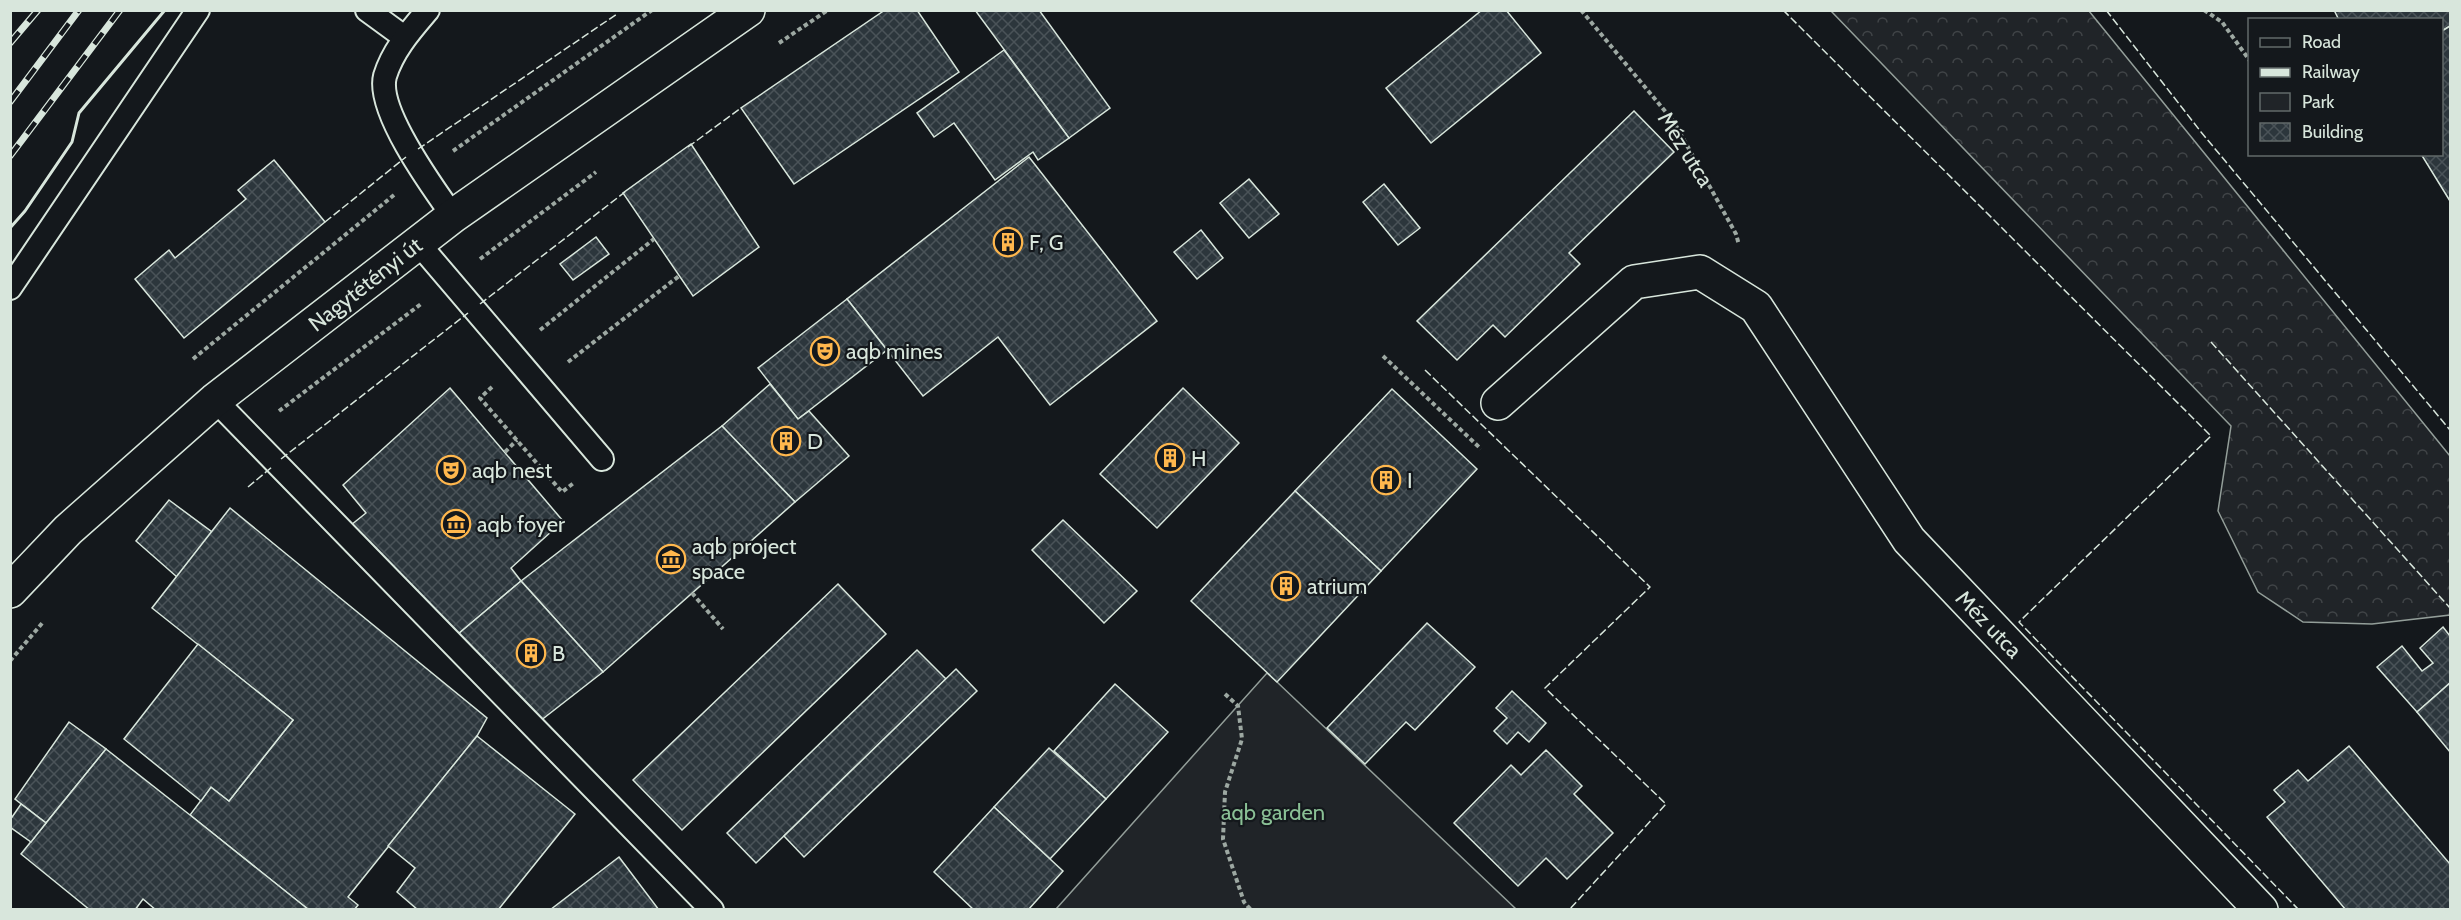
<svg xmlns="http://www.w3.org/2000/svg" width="2461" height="920" font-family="Cabin,sans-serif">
<defs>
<pattern id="forest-crowns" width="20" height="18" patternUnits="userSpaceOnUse" patternTransform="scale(1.5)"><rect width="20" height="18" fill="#202428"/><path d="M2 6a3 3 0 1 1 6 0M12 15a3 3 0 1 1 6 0" fill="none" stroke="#404447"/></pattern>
<pattern id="building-cross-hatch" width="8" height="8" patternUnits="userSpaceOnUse" patternTransform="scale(1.5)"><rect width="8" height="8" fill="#2c363c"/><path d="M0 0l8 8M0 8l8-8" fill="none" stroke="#4a5358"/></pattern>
</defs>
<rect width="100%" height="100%" fill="#14181c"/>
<path fill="url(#forest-crowns)" stroke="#939e99" stroke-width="1.5" d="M 1831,11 L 2089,11 L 2450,456 L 2450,615 L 2372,624 L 2303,622 L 2258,592 L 2218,511 L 2231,426 Z"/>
<path fill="#202428" stroke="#939e99" stroke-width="1.5" d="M 1267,673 L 1277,682 L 1516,909 L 1056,909 Z"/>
<g fill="url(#building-cross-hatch)" stroke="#d8e6dc" stroke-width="1.5">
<path d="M 885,10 L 917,10 L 959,72 L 794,184 L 741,108 Z"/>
<path d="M 975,10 L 1039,10 L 1110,108 L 1069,138 Z"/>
<path d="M 1482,10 L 1506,10 L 1541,53 L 1431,143 L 1386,88 Z"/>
<path d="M 2334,10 L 2450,10 L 2450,26 L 2442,31 L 2442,20 L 2339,20 Z"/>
<path d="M 2450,26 L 2450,201 L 2421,154 L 2442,154 L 2442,31 Z"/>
<path d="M 1004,50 L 1069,138 L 1038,160 L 1033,152 L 995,180 L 954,123 L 934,137 L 917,113 Z"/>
<path d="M 1634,111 L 1674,152 L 1569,253 L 1580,264 L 1505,337 L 1493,325 L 1457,360 L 1417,321 Z"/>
<path d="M 691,144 L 759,247 L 693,296 L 623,193 Z"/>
<path d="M 1029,157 L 1157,321 L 1050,405 L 998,337 L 923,396 L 847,299 Z"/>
<path d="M 274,160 L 325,222 L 184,338 L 135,279 L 169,250 L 175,258 L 246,199 L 238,190 Z"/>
<path d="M 1249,179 L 1279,214 L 1249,238 L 1220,203 Z"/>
<path d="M 1384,184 L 1420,228 L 1398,245 L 1363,202 Z"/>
<path d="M 1201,230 L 1223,258 L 1197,279 L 1174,252 Z"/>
<path d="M 596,237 L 609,254 L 573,280 L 560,264 Z"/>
<path d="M 847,299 L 887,350 L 798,419 L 758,368 Z"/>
<path d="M 770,384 L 798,419 L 809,411 L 849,456 L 795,502 L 722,426 Z"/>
<path d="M 450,388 L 563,521 L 511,568 L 521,581 L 457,635 L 351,525 L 366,513 L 343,485 Z"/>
<path d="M 1183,388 L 1239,443 L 1157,528 L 1100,474 Z"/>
<path d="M 1392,389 L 1477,469 L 1381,571 L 1295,491 Z"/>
<path d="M 722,426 L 795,502 L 603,672 L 521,581 Z"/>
<path d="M 1295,491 L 1381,571 L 1277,682 L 1191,601 Z"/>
<path d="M 169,500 L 212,532 L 177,577 L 136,541 Z"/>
<path d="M 230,508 L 487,718 L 477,736 L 348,897 L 358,905 L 354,910 L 309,910 L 190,815 L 211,787 L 229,801 L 293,720 L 152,608 Z"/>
<path d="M 1063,520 L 1137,591 L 1104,623 L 1032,550 Z"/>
<path d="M 521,581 L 603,672 L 540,721 L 457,635 Z"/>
<path d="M 838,584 L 886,634 L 682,830 L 633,780 Z"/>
<path d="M 1427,623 L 1475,667 L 1415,730 L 1406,722 L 1365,764 L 1327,728 Z"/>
<path d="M 2443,627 L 2450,636 L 2450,683 L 2417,712 L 2377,667 L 2402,646 L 2422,671 L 2433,663 L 2420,648 Z"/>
<path d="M 198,644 L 293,720 L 229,801 L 211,787 L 201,801 L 124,739 Z"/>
<path d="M 917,650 L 946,679 L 756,863 L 727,833 Z"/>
<path d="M 956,669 L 977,691 L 804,857 L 784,836 Z"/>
<path d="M 2450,683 L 2450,752 L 2417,712 Z"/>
<path d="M 1115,684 L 1168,732 L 1106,799 L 1054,751 Z"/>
<path d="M 1512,691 L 1546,723 L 1529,742 L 1518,732 L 1507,744 L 1494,731 L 1507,718 L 1496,708 Z"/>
<path d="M 69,722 L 106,749 L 46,823 L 15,799 Z"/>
<path d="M 477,736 L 575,814 L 498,910 L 418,910 L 397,892 L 415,868 L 388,846 Z"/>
<path d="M 2349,746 L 2450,864 L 2450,910 L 2346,910 L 2267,817 L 2285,802 L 2274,790 L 2298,770 L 2308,781 Z"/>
<path d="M 1049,748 L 1106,799 L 1050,859 L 994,807 Z"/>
<path d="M 106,749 L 190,815 L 309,910 L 156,910 L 143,899 L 135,910 L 90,910 L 21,854 Z"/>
<path d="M 1546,750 L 1582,786 L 1574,794 L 1613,833 L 1567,879 L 1546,858 L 1518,886 L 1454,823 L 1511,765 L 1521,775 Z"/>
<path d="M 21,804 L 46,823 L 31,842 L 10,827 L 10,820 Z"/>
<path d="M 994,807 L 1063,871 L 1028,910 L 974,910 L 934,872 Z"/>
<path d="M 619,857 L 659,910 L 550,910 Z"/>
</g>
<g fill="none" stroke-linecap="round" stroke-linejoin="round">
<g stroke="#d8e6dc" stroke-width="26">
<g id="service">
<path d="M 367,10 L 404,37"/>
<path d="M 428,10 C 411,30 393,50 385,76 C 376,110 433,188 453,216"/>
<path d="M 418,243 L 602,459"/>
<path d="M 10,288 L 198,10"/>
<path d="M 215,400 L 712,910"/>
</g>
</g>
<g stroke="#d8e6dc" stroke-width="36">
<path id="minor" d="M 1498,403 L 1634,282 L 1700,272 L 1756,307 L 1909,540 L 2261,910"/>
</g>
<g stroke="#d8e6dc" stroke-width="36">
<path id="secondary" d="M 10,591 L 68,530 L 215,400 L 453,216 L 748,10"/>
</g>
<g stroke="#9da8a2" stroke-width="4" stroke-dasharray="4.5 3" stroke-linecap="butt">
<path d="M 1581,10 L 1674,122 L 1736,234 L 1739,245"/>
<path d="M 2204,10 L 2222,22 L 2250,61"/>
<path d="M 779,43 L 828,10"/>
<path d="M 453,151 L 652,10"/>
<path d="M 480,259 L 596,172"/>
<path d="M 540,330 L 654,239"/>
<path d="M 1383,356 L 1481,449"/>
<path d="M 193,359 L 394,195"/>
<path d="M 568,362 L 679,276"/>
<path d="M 492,387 L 480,398 L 562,492 L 575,482"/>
<path d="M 279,411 L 421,304"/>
<path d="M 505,452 L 517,440"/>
<path d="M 692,593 L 723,629"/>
<path d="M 10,661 L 44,621"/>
<path d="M 1225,694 L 1238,706 L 1242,739 L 1225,792 L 1223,839 L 1244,902 L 1251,910"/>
</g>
<use href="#service" stroke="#14181c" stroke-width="22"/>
<use href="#minor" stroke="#14181c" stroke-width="33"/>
<use href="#secondary" stroke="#14181c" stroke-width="33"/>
<g stroke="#d8e6dc" stroke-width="7">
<g id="rail">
<path d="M 10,43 L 38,10"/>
<path d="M 10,102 L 79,10"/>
<path d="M 10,156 L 120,10"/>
</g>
</g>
<use href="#rail" stroke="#14181c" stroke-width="4.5" stroke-dasharray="14" stroke-linecap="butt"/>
<g stroke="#d8e6dc" stroke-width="1.5" stroke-dasharray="8 3" stroke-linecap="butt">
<path d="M 1783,10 L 2211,436 L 2019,622 L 2299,910"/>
<path d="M 2106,10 L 2201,132 L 2450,430"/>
<path d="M 688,147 L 741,108"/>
<path d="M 418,149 L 617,14"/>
<path d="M 325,222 L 406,157"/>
<path d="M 480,304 L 625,192"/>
<path d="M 2211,342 L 2450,608"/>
<path d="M 1425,370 L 1650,587 L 1545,688 L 1666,804 L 1569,910"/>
<path d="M 281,459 L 468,313"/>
<path d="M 248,487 L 272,467"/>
</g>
<path stroke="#d8e6dc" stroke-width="3" d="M 10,228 L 25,211 L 72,142 L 79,113 L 165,10"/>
</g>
<defs>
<g id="building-ring" transform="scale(1.5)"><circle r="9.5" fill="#14181c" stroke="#ffb74d" stroke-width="1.5"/><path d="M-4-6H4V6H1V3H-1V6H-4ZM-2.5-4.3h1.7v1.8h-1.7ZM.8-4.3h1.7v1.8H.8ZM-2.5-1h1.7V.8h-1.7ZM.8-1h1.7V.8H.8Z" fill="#ffb74d"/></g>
<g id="theatre-ring" transform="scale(1.5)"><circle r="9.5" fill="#14181c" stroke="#ffb74d" stroke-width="1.5"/><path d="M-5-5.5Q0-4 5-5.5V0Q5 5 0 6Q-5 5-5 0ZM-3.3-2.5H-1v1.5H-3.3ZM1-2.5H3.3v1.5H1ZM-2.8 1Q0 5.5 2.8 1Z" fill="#ffb74d"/></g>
<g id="museum-ring" transform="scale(1.5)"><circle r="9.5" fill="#14181c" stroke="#ffb74d" stroke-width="1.5"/><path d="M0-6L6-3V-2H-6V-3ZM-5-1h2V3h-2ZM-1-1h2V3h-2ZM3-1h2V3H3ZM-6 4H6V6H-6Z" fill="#ffb74d"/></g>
</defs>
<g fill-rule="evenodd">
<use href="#building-ring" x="1008" y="242"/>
<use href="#theatre-ring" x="825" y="351"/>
<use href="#building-ring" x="786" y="441"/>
<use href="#building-ring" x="1170" y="458"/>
<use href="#theatre-ring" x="451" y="470"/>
<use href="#building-ring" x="1386" y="480"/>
<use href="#museum-ring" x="456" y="524"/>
<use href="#museum-ring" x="671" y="559"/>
<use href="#building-ring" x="1286" y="586"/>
<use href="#building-ring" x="531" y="653"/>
</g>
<g text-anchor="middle" stroke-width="4.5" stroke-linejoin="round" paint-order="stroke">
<g font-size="22" fill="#d8e6dc" stroke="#14181c">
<text transform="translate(1686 149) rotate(58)" y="8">Méz utca</text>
<text transform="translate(365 284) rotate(-38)" y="8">Nagytétényi út</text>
<text transform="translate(1989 624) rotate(46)" y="8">Méz utca</text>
</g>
<g font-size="22" fill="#d8e6dc" stroke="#14181c" text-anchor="start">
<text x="1029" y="250">F, G</text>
<text x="846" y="359">aqb mines</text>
<text x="807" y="449">D</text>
<text x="1191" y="466">H</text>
<text x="472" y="478">aqb nest</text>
<text x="1407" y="488">I</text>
<text x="477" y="532">aqb foyer</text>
<text x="692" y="554">aqb project<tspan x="692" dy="25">space</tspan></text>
<text x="1307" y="594">atrium</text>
<text x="552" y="661">B</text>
</g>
<g font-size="22" fill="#8ac095" stroke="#14181c">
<text x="1273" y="820">aqb garden</text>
</g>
</g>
<rect width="2461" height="920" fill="none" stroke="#d8e6dc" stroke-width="24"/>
<rect x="2248" y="18" width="195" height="138" fill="#14181c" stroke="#626a69" stroke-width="1.5"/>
<rect x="2260" y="38" width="30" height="9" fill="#14181c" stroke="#626a69" stroke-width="1.5"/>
<text x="2302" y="48" font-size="18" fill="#d8e6dc">Road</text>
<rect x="2260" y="68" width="30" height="9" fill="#d8e6dc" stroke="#626a69" stroke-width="1.5"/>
<text x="2302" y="78" font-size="18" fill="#d8e6dc">Railway</text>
<rect x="2260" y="93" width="30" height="18" fill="#202428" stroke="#626a69" stroke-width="1.5"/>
<text x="2302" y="108" font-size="18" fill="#d8e6dc">Park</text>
<rect x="2260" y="123" width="30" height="18" fill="url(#building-cross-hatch)" stroke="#626a69" stroke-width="1.5"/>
<text x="2302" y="138" font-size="18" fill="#d8e6dc">Building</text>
</svg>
